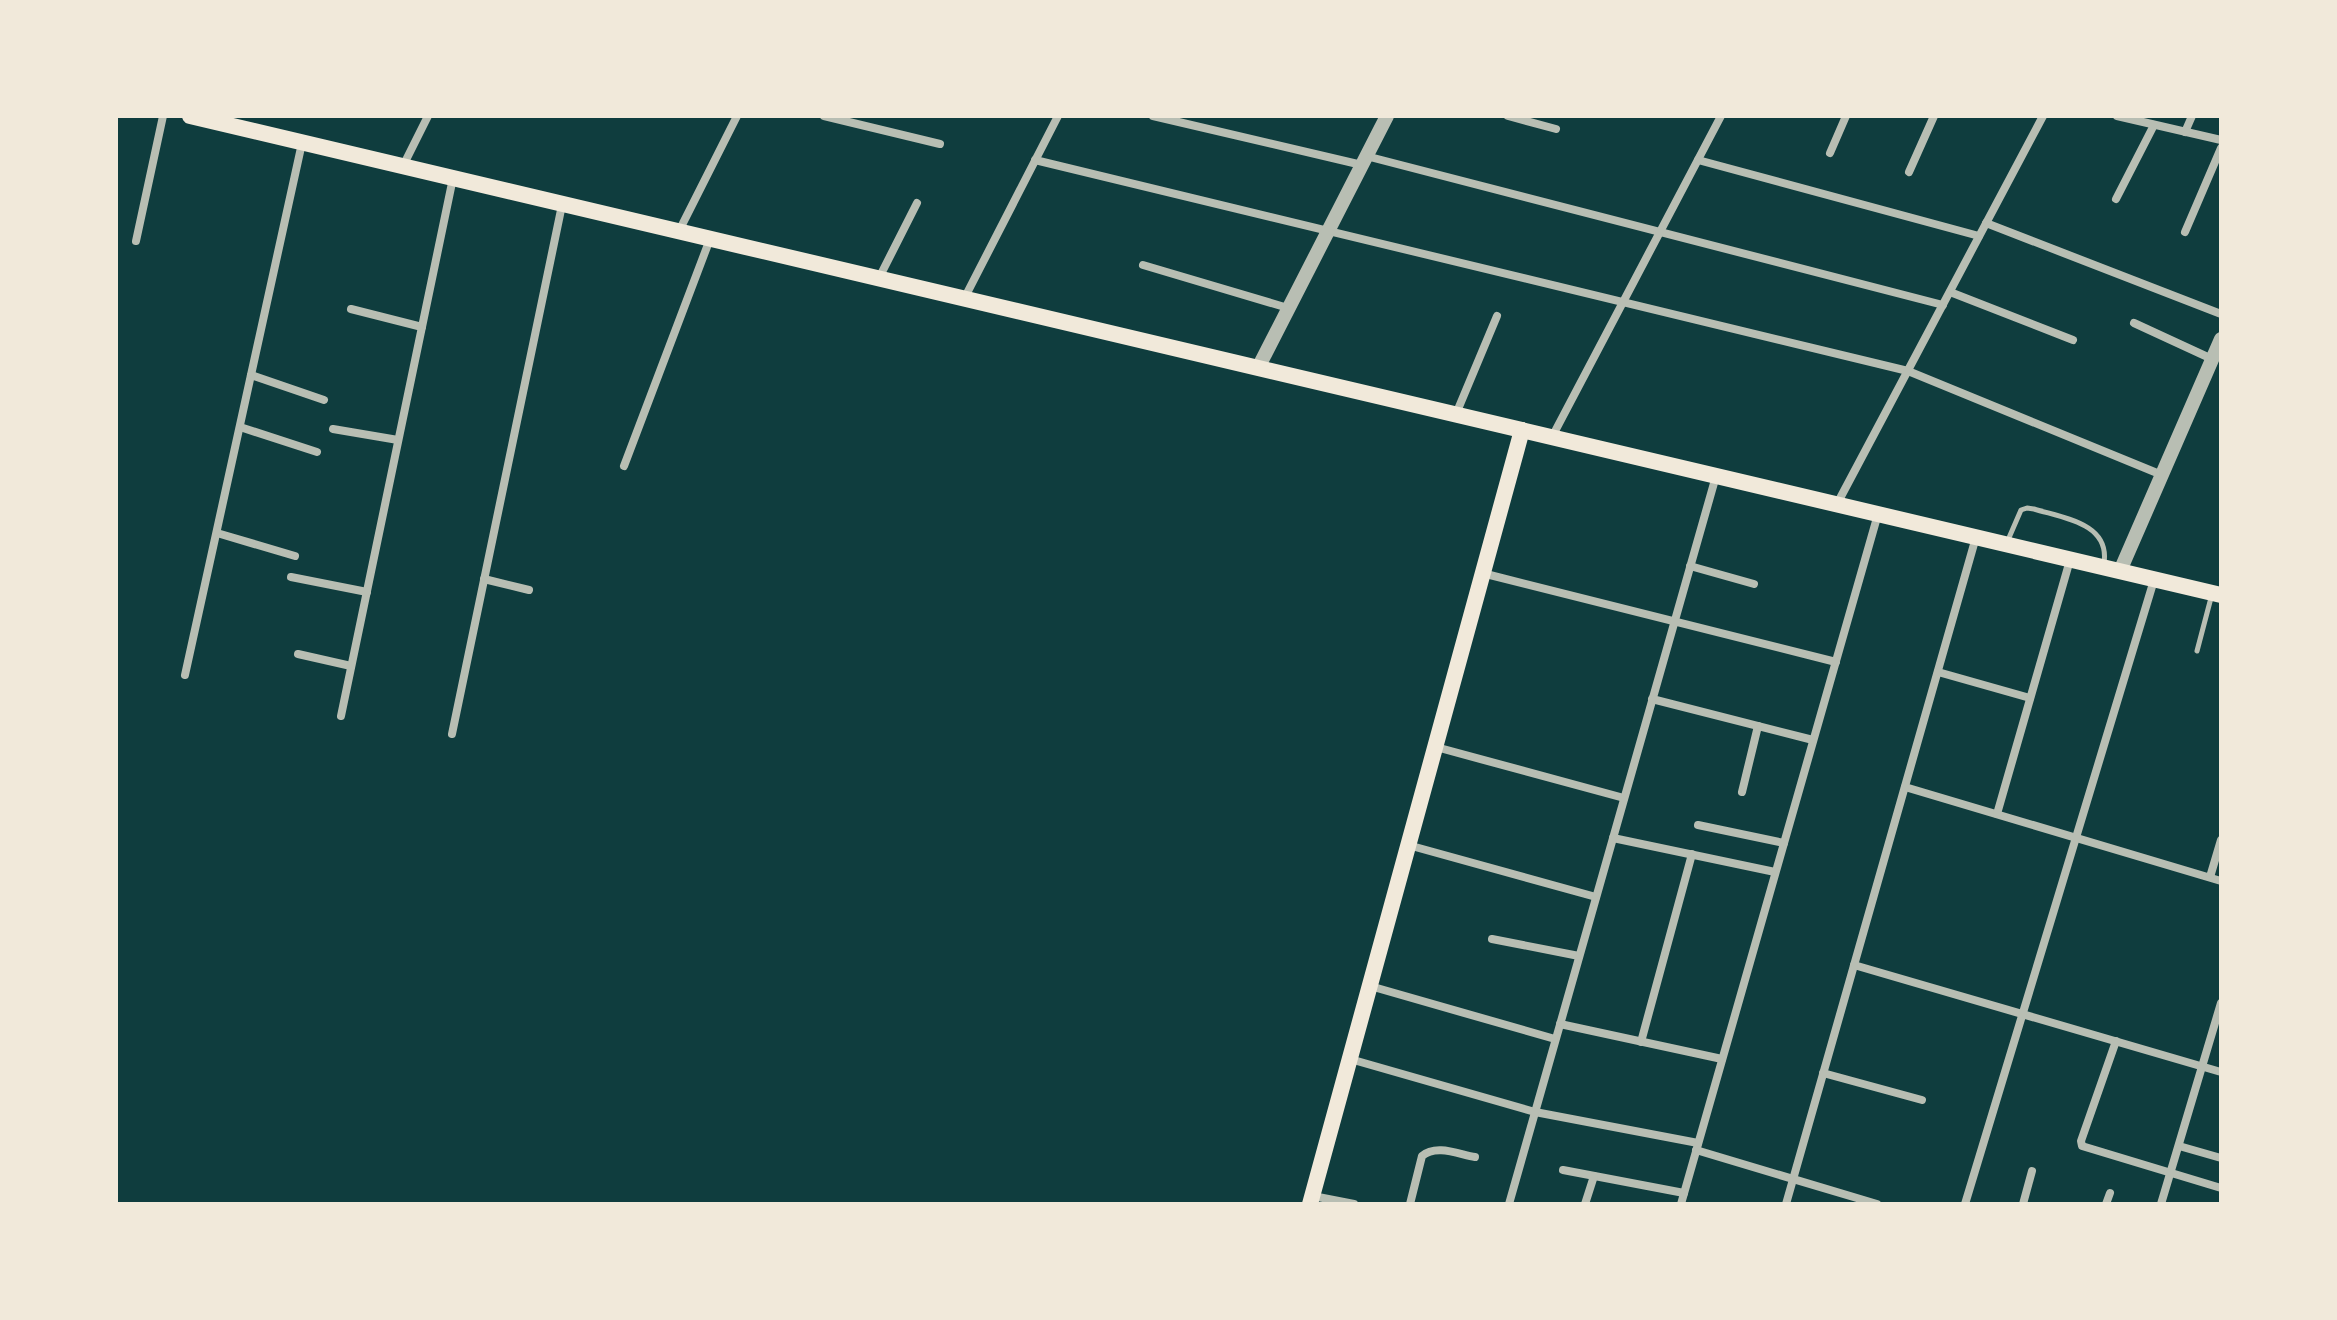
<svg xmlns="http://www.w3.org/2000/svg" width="2337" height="1320" font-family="'Nunito Sans',sans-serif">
<rect width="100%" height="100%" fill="#0f3d3e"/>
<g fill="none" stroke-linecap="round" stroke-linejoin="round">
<g stroke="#b8beb3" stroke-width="5">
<path d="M 2008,540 L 2021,510 L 2027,508 L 2034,509 C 2063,518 2110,523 2104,563"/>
<path d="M 2197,651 L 2212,594"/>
</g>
<g stroke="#b8beb3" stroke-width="8">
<path d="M 824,116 L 940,144"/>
<path d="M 1153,116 L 1362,165"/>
<path d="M 1508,116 L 1556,129"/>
<path d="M 2117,116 L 2221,140"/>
<path d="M 2185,132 L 2192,116"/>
<path d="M 1830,153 L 1846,116"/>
<path d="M 1366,156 L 1943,305"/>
<path d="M 1035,160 L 1908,371 L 2162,475"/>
<path d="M 1698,160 L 1979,236"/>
<path d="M 403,166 L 428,116"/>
<path d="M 1909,172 L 1934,116"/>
<path d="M 2116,199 L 2154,125"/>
<path d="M 1986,223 L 2221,314"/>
<path d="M 679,231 L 737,116"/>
<path d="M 2185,232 L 2221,148"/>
<path d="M 136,241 L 163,116"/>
<path d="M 1143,265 L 1288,308"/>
<path d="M 879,278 L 917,203"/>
<path d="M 1950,292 L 2073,340"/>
<path d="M 964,299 L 1058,116"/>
<path d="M 351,309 L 422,327"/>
<path d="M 2134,323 L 2212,359"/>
<path d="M 251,375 L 324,400"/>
<path d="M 1456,414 L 1497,316"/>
<path d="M 240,427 L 317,452"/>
<path d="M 333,429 L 398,440"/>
<path d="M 1552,437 L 1721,116"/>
<path d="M 624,466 L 710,239"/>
<path d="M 1837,504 L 2043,116"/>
<path d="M 217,533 L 295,556"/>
<path d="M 1690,566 L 1754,584"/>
<path d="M 1482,573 L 1836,662"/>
<path d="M 291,577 L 367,592"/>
<path d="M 484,579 L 529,590"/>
<path d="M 298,654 L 351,666"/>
<path d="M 1938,672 L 2030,698"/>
<path d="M 185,675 L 302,143"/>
<path d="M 1652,699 L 1813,740"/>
<path d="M 341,716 L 453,178"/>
<path d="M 452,734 L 562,205"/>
<path d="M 1436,747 L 1624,798"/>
<path d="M 1905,787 L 2221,881"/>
<path d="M 1742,792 L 1758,726"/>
<path d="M 1997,814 L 2070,560"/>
<path d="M 1698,825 L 1784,843"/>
<path d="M 1613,838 L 1775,872"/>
<path d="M 1408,845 L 1596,897"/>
<path d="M 2210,877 L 2221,840"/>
<path d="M 1492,939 L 1579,956"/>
<path d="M 1854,965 L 2221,1072"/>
<path d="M 1370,986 L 1555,1039"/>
<path d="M 1560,1024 L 1722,1059"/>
<path d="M 2116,1041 L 2081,1141 L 2082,1146 L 2221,1188"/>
<path d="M 1641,1042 L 1692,854"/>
<path d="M 1350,1059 L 1535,1112 L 1698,1143"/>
<path d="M 1823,1073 L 1922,1100"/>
<path d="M 2179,1146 L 2221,1158"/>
<path d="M 1696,1150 L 1877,1204"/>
<path d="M 1563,1170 L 1684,1193"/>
<path d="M 1313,1196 L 1354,1204"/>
<path d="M 1410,1204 L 1422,1156 C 1436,1144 1458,1154 1475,1157"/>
<path d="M 1509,1204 L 1716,476"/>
<path d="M 1585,1204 L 1594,1176"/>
<path d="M 1681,1204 L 1878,514"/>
<path d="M 1786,1204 L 1976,537"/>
<path d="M 1965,1204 L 2154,580"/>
<path d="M 2023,1204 L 2032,1171"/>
<path d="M 2106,1204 L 2110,1193"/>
<path d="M 2161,1204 L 2221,1003"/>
</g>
<g stroke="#b8beb3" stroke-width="14">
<path d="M 1258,368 L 1387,116"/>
<path d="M 2120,571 L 2221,339"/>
</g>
<g stroke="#f1e9da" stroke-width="16">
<path d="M 190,116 L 2221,595"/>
<path d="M 1310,1204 L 1522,430"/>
</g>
</g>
<rect width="2337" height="1320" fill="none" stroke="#f1e9da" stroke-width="236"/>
</svg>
